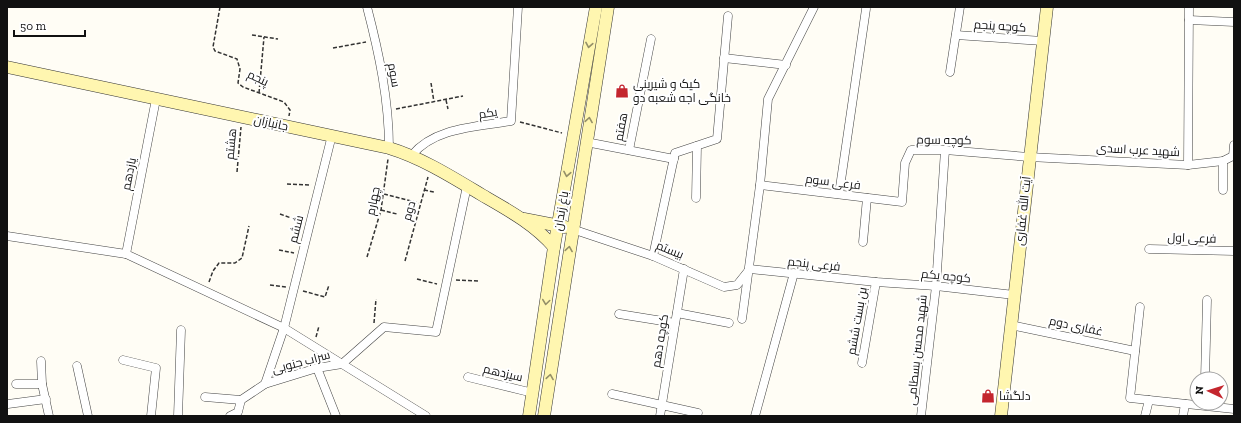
<svg xmlns="http://www.w3.org/2000/svg" width="1241" height="423" font-family="'Zilla Slab',Cairo,serif">
<rect width="100%" height="100%" fill="#fffdf5"/>
<g fill="none" stroke-linecap="round" stroke-linejoin="round">
<g stroke="#444" stroke-width="9">
<g id="street">
<path d="M 367,7 C 379,53 389,100 389,148"/>
<path d="M 1189,20 L 1234,22"/>
<path d="M 956,35 L 1043,41"/>
<path d="M 724,58 L 786,65"/>
<path d="M 950,72 L 960,7"/>
<path d="M 586,142 L 674,159"/>
<path d="M 629,150 L 651,39"/>
<path d="M 412,155 C 435,127 477,127 511,121 L 518,7"/>
<path d="M 1223,161 L 1223,190"/>
<path d="M 1188,165 L 1189,7"/>
<path d="M 760,185 L 902,202 L 905,163 L 911,150 L 945,150 L 1029,157 L 1188,165 L 1223,161 L 1233,156 L 1234,145"/>
<path d="M 839,194 L 866,9"/>
<path d="M 696,198 L 697,146"/>
<path d="M 572,229 L 653,256 L 724,287 L 737,285 L 749,270"/>
<path d="M 7,236 L 126,254 L 284,328 L 426,416"/>
<path d="M 863,242 L 867,198"/>
<path d="M 1149,249 L 1234,251"/>
<path d="M 126,254 L 156,99"/>
<path d="M 653,256 L 675,153 L 717,139 L 728,16"/>
<path d="M 750,269 L 876,282 L 936,286 L 1014,295"/>
<path d="M 1140,307 L 1130,398 L 1234,409"/>
<path d="M 677,313 L 729,323"/>
<path d="M 619,314 L 675,323"/>
<path d="M 742,319 L 760,185 L 768,99 L 814,7"/>
<path d="M 1011,325 L 1135,351"/>
<path d="M 123,360 L 156,368 L 151,416"/>
<path d="M 41,361 L 42,384 L 49,416"/>
<path d="M 862,363 L 876,282"/>
<path d="M 77,366 L 88,416"/>
<path d="M 317,368 L 336,416"/>
<path d="M 468,377 L 533,393"/>
<path d="M 1205,379 L 1207,300"/>
<path d="M 16,384 L 42,384"/>
<path d="M 265,384 L 317,368 L 342,364 L 384,327 L 436,332 L 467,186"/>
<path d="M 612,394 L 698,413"/>
<path d="M 205,397 L 241,400"/>
<path d="M 8,404 L 46,399"/>
<path d="M 178,416 L 181,330"/>
<path d="M 230,416 L 238,412 L 241,400 L 265,384 L 284,328 L 332,135"/>
<path d="M 660,416 L 684,269"/>
<path d="M 755,416 L 794,273"/>
<path d="M 921,416 L 936,286 L 945,150"/>
<path d="M 1145,416 L 1149,400"/>
<path d="M 1183,416 L 1185,404"/>
</g>
</g>
<g stroke="#333" stroke-width="13">
<g id="secondary">
<path d="M 7,67 L 389,148 C 422,158 452,177 482,195 C 508,210 534,224 554,247"/>
<path d="M 524,219 L 565,227"/>
<path d="M 529,416 L 554,247 L 596,7"/>
<path d="M 544,416 L 608,7"/>
<path d="M 1001,416 L 1047,7"/>
</g>
</g>
<g stroke="#333" stroke-width="1.5" stroke-dasharray="4 2" stroke-linecap="butt">
<path d="M 220,7 L 213,47 L 215,51 L 237,59 L 240,69 L 238,83 L 243,87 L 284,102 L 290,110 L 289,116"/>
<path d="M 252,35 L 278,39"/>
<path d="M 333,48 L 366,42"/>
<path d="M 431,83 L 434,102"/>
<path d="M 259,93 L 264,37"/>
<path d="M 446,100 L 448,109"/>
<path d="M 396,109 L 463,96"/>
<path d="M 520,122 L 562,133"/>
<path d="M 127,167 L 135,168"/>
<path d="M 237,172 L 241,127"/>
<path d="M 287,184 L 311,185"/>
<path d="M 424,190 L 434,192"/>
<path d="M 384,194 L 419,203"/>
<path d="M 381,210 L 397,214"/>
<path d="M 280,214 L 302,222"/>
<path d="M 279,250 L 294,253"/>
<path d="M 367,257 L 381,210 L 388,159"/>
<path d="M 405,261 L 428,177"/>
<path d="M 417,279 L 437,284"/>
<path d="M 456,280 L 478,281"/>
<path d="M 209,282 L 213,271 L 219,263 L 235,263 L 242,258 L 249,226"/>
<path d="M 270,285 L 286,287"/>
<path d="M 303,291 L 325,297 L 329,285"/>
<path d="M 374,323 L 376,299"/>
<path d="M 316,337 L 319,326"/>
</g>
<use href="#street" stroke="#fff" stroke-width="8"/>
<use href="#secondary" stroke="#fff6b0" stroke-width="12"/>
</g>
<defs><path id="oneway-chevron" d="M-2-3.5L2.5 0L-2 3.5" fill="none" stroke-width="1.6" stroke-linecap="round" stroke-linejoin="round"/></defs>
<g stroke="#948f68">
<use href="#oneway-chevron" transform="translate(589 45) rotate(100)"/>
<use href="#oneway-chevron" transform="translate(589 120) rotate(-81)"/>
<use href="#oneway-chevron" transform="translate(567 174) rotate(100)"/>
<use href="#oneway-chevron" transform="translate(569 249) rotate(-81)"/>
<use href="#oneway-chevron" transform="translate(546 302) rotate(98)"/>
<use href="#oneway-chevron" transform="translate(550 377) rotate(-81)"/>
</g>
<defs>
<g id="shop-bare" transform="scale(1.08)"><path d="M-5-2.5h2.3a2.7 3.5 0 0 1 5.4 0H5L5.5 6h-11ZM-1.5-2.5h3a1.5 2.3 0 0 0-3 0Z" fill="#c4262e" stroke="#fff" stroke-width="2.5" paint-order="stroke"/></g>
</defs>
<g fill-rule="evenodd">
<use href="#shop-bare" x="622" y="91"/>
<use href="#shop-bare" x="988" y="396"/>
</g>
<g text-anchor="middle" stroke-width="4" stroke-linejoin="round" paint-order="stroke">
<g font-size="12" fill="#111" stroke="#fff">
<text transform="translate(1000 26) rotate(4)" y="4">کوچه پنجم</text>
<text transform="translate(394 75) rotate(80)" y="4">سوم</text>
<text transform="translate(258 78) rotate(25)" y="4">پنجم</text>
<text transform="translate(488 113) rotate(-9)" y="4">یکم</text>
<text transform="translate(271 123) rotate(12)" y="4">جانبازان</text>
<text transform="translate(621 127) rotate(-79)" y="4">هفتم</text>
<text transform="translate(944 140) rotate(1)" y="4">کوچه سوم</text>
<text transform="translate(231 144) rotate(-85)" y="4">هشتم</text>
<text transform="translate(1138 150) rotate(3)" y="4">شهید عرب اسدی</text>
<text transform="translate(129 174) rotate(-79)" y="4">یازدهم</text>
<text transform="translate(833 182) rotate(7)" y="4">فرعی سوم</text>
<text transform="translate(373 201) rotate(-78)" y="4">چهارم</text>
<text transform="translate(409 211) rotate(-75)" y="4">دوم</text>
<text transform="translate(561 211) rotate(-80)" y="4">باغ زندان</text>
<text transform="translate(1023 211) rotate(-84)" y="4">آیت الله غفاری</text>
<text transform="translate(296 229) rotate(-76)" y="4">ششم</text>
<text transform="translate(1192 238) rotate(2)" y="4">فرعی اول</text>
<text transform="translate(670 250) rotate(22)" y="4">بیستم</text>
<text transform="translate(814 264) rotate(6)" y="4">فرعی پنجم</text>
<text transform="translate(946 276) rotate(6)" y="4">کوچه یکم</text>
<text transform="translate(857 321) rotate(-80)" y="4">بن بست ششم</text>
<text transform="translate(1076 326) rotate(12)" y="4">غفاری دوم</text>
<text transform="translate(660 341) rotate(-81)" y="4">کوچه دهم</text>
<text transform="translate(917 350) rotate(-84)" y="4">شهید محسن بسطامی</text>
<text transform="translate(301 362) rotate(-15)" y="4">سراب جنوبی</text>
<text transform="translate(503 373) rotate(13)" y="4">سیزدهم</text>
</g>
<g font-size="12" fill="#111" stroke="#fff" text-anchor="start">
<text x="633" y="88">کیک و شیرینی<tspan x="633" dy="14">خانگی اجه شعبه دو</tspan></text>
<text x="999" y="400">دلگشا</text>
</g>
</g>
<rect width="1241" height="423" fill="none" stroke="#111111" stroke-width="16"/>
<g transform="translate(1209 391) rotate(274)"><circle r="19" fill="#ffffff" stroke="#a0a0a0"/>
<path d="M0-3L7 15L0 10L-7 15Z" fill="#c4262e"/>
<text y="-6" font-size="11" font-weight="bold" text-anchor="middle" fill="#111111">N</text>
</g>
<path d="M14 30v6h71v-6" fill="none" stroke="#111111" stroke-width="2"/>
<text x="20" y="30" font-size="12" fill="#111111" stroke="#ffffff" stroke-width="3" paint-order="stroke">50 m</text>
</svg>
